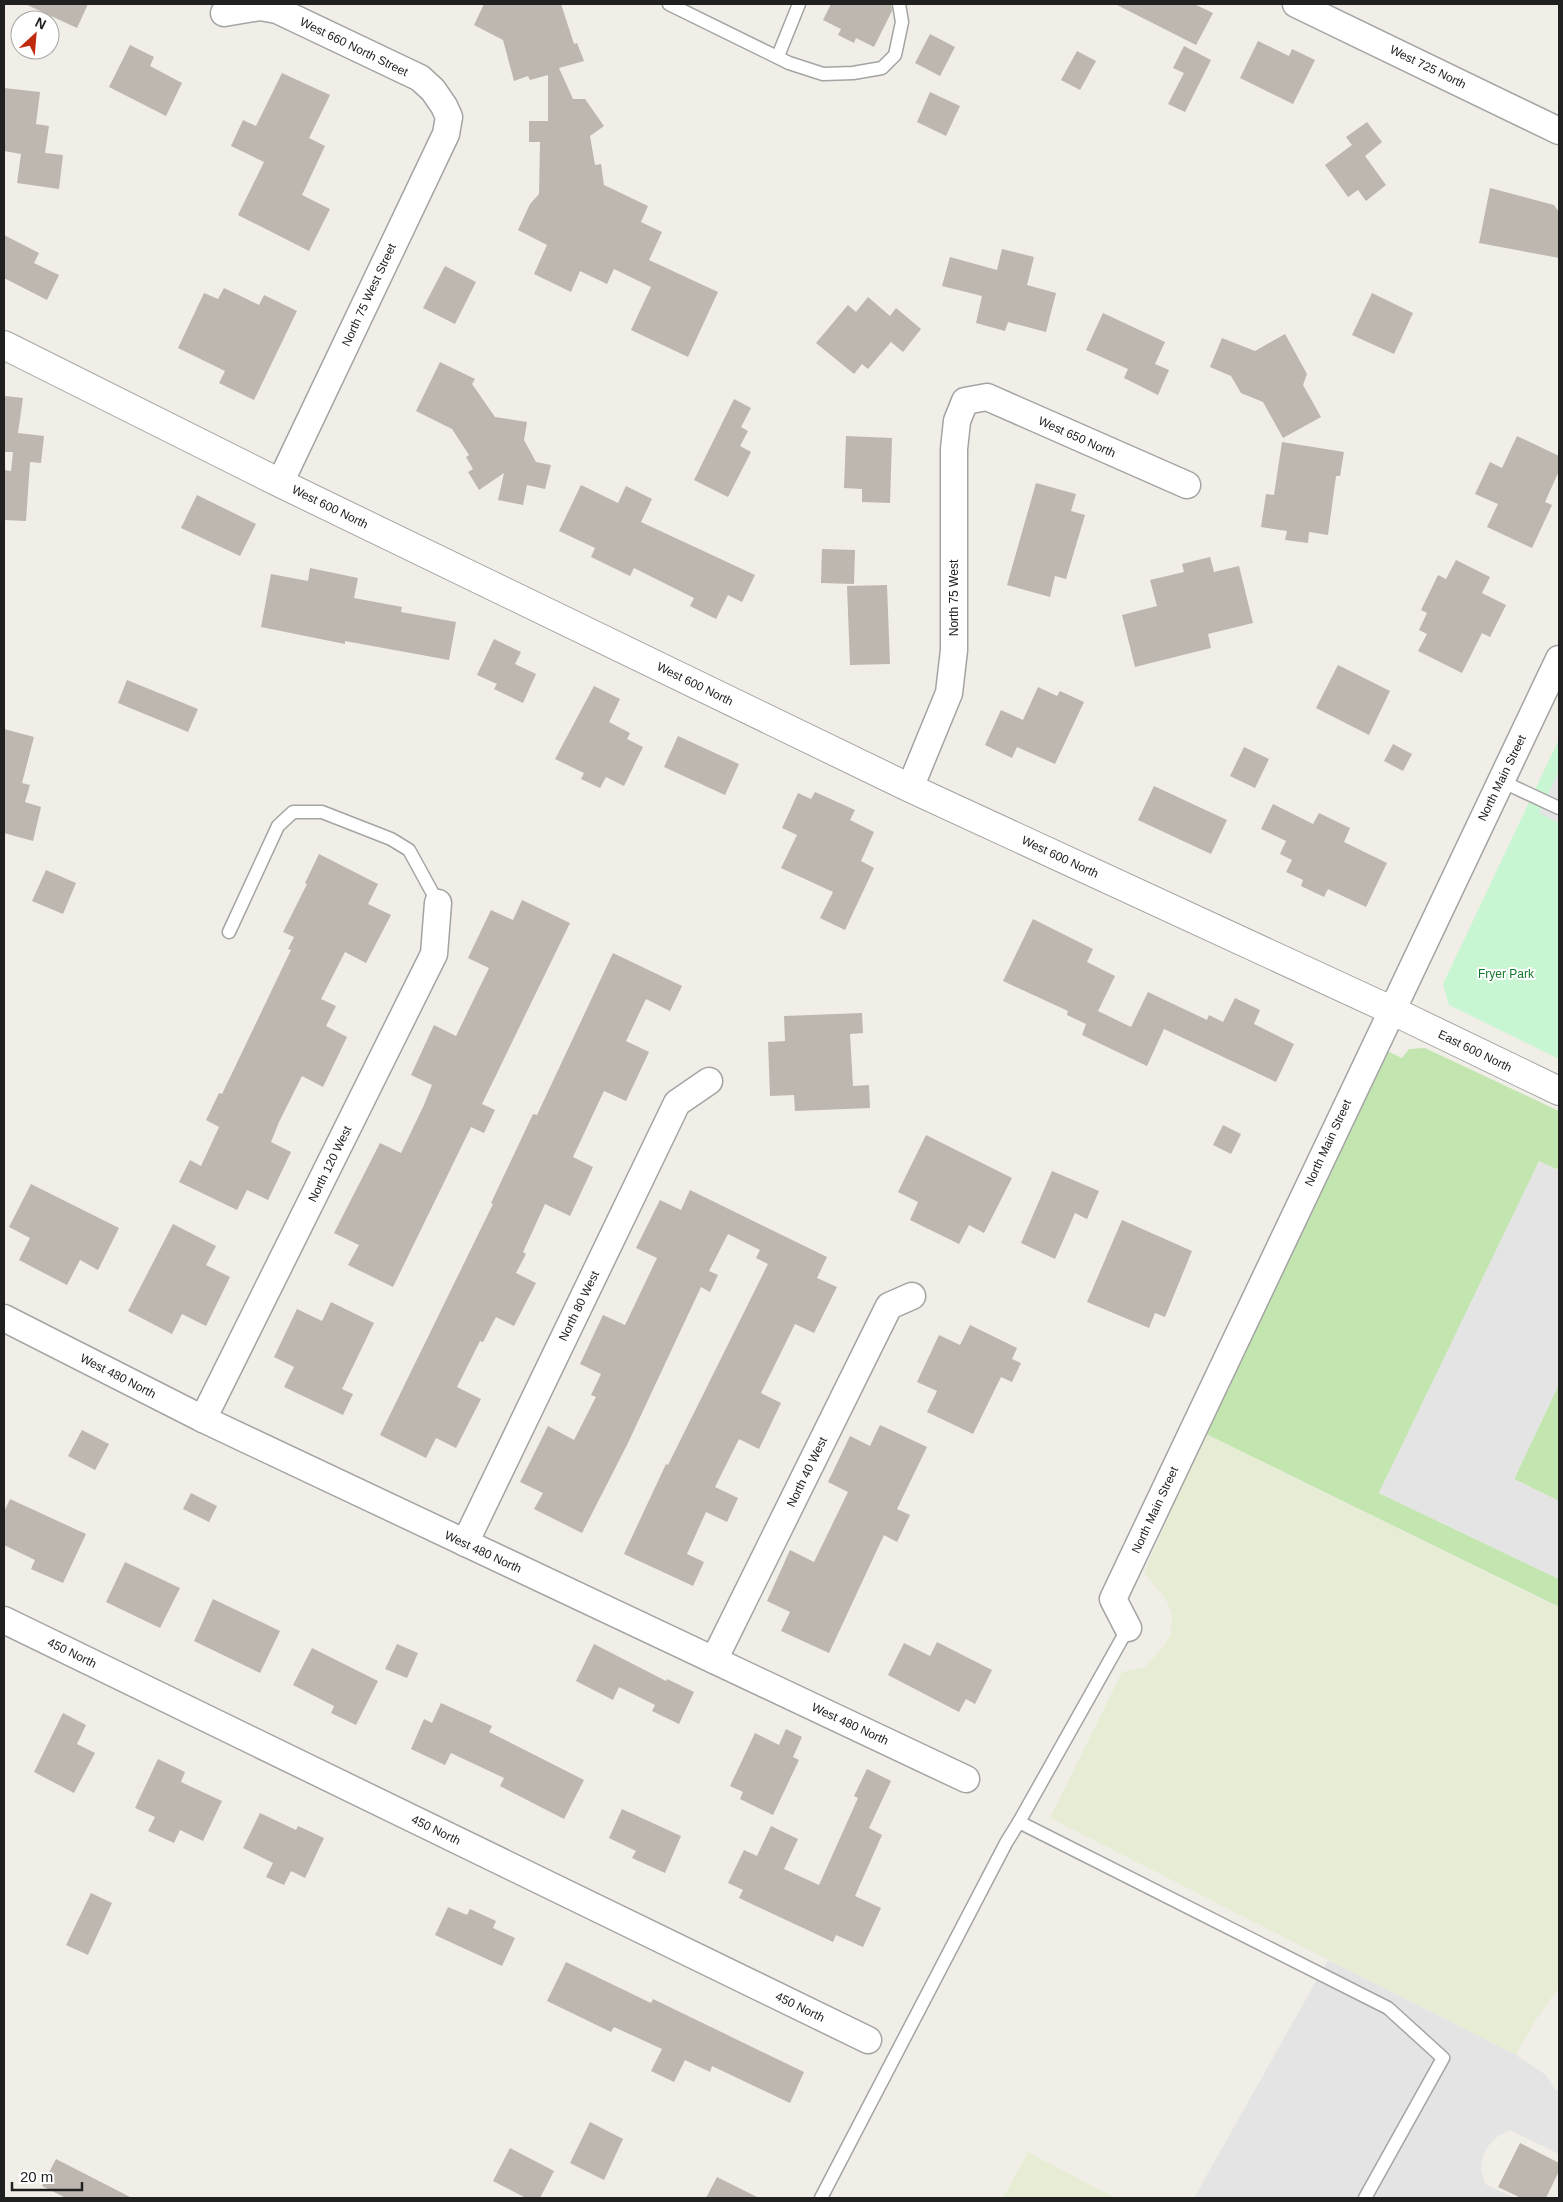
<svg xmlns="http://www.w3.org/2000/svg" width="1563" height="2202" font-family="Helvetica,sans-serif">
<rect width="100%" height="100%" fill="#f0eee7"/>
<g fill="#e7edd4">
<path d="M 1204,1433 L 1559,1608 L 1559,1990 L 1556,1991 L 1535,2021 L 1516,2055 L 1050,1818 L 1122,1672 L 1145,1667 L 1164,1646 L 1171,1634 L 1172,1615 L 1166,1599 L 1144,1573 Z"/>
<path d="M 1028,2152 L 1115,2198 L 1003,2198 Z"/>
</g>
<g fill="#c3e6b1">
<path d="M 1425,1048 L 1559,1111 L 1559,1170 L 1539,1162 L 1379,1493 L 1559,1579 L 1559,1607 L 1204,1433 L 1383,1049 L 1402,1058 L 1409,1049 Z"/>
<path d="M 1559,1384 L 1559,1501 L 1514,1479 Z"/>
</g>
<path fill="#c8f6d3" d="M 1559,739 L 1559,1059 L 1449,1005 L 1443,984 Z"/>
<g fill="#e4e4e4">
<path d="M 1559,771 L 1559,823 L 1539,813 Z"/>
<path d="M 1539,1161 L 1559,1171 L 1559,1384 L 1514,1479 L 1559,1501 L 1559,1579 L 1379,1493 Z"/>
<path d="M 1328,1960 L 1516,2055 L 1546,2075 L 1554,2088 L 1559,2091 L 1559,2154 L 1510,2130 L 1498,2136 L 1489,2145 L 1483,2155 L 1481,2170 L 1485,2184 L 1514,2198 L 1194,2198 Z"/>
</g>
<g fill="#bdb7b0">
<path d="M 25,4 L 88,4 L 77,28 Z"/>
<path d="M 484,4 L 561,4 L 574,44 L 577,43 L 584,61 L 559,68 L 573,99 L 585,99 L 604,126 L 590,136 L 595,165 L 601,164 L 604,185 L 648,206 L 641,222 L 662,232 L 649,260 L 718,292 L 688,357 L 631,330 L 651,287 L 614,269 L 607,284 L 580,271 L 571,292 L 534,274 L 547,245 L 518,230 L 530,204 L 539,194 L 540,142 L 529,142 L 529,121 L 548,121 L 548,75 L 530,80 L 528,76 L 514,81 L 503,40 L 474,25 Z"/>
<path d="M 831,4 L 891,4 L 892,11 L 874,47 L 856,38 L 854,43 L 838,35 L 841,29 L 823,20 Z"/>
<path d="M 1115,4 L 1194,4 L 1213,13 L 1196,45 Z"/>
<path d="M 930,34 L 955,47 L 940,76 L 915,63 Z"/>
<path d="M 1258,41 L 1289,56 L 1292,49 L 1315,60 L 1293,104 L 1240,78 Z"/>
<path d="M 130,45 L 154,57 L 150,66 L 182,83 L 166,116 L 109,87 Z"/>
<path d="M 1184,46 L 1211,60 L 1185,112 L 1168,104 L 1184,73 L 1173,68 Z"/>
<path d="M 1077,51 L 1096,61 L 1080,90 L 1061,80 Z"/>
<path d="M 282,73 L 330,95 L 309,138 L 325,146 L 302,195 L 330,209 L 309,251 L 238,215 L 264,162 L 231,146 L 243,120 L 256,126 Z"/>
<path d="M 4,88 L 40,92 L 36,124 L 49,126 L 45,153 L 63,155 L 59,189 L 17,183 L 21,154 L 4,151 Z"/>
<path d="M 930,92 L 960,106 L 946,136 L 917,122 Z"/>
<path d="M 1367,122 L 1382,142 L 1365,156 L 1386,185 L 1366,201 L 1358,190 L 1348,197 L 1325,165 L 1352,145 L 1346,137 Z"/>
<path d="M 1490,188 L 1554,205 L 1559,212 L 1559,258 L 1479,243 Z"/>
<path d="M 4,235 L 39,253 L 34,263 L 59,275 L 47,300 L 4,278 Z"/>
<path d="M 1002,249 L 1034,257 L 1027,285 L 1056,293 L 1046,332 L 1008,322 L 1005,331 L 976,323 L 982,296 L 942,286 L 950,257 L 997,270 Z"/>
<path d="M 445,266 L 476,282 L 455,324 L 423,308 Z"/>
<path d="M 224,288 L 259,305 L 264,295 L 297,311 L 254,400 L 219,383 L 225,371 L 178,348 L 204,293 L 218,299 Z"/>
<path d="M 1372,293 L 1413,313 L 1394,354 L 1352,335 Z"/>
<path d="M 868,297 L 890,316 L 896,308 L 921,329 L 903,352 L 891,342 L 868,369 L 862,364 L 854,374 L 816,343 L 848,305 L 856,312 Z"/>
<path d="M 1103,313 L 1165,342 L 1155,364 L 1169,370 L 1158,395 L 1124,378 L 1128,369 L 1086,350 Z"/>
<path d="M 1285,334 L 1307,374 L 1303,385 L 1321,417 L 1283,438 L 1263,402 L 1241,393 L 1231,376 L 1210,367 L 1222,338 L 1255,351 Z"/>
<path d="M 440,362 L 475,379 L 472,384 L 495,417 L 527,422 L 524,440 L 536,462 L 551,465 L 545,489 L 527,485 L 523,505 L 498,500 L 504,473 L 479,490 L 468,472 L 473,469 L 466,457 L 469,455 L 452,429 L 416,411 Z"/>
<path d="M 4,396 L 23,398 L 18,433 L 44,436 L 41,463 L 30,462 L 26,521 L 4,520 L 4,470 L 11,471 L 13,452 L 4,452 Z"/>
<path d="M 734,399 L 751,408 L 741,427 L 748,431 L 740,446 L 751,452 L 728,497 L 694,480 Z"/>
<path d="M 846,436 L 892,438 L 890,503 L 862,502 L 862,489 L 844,488 Z"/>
<path d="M 1517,436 L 1559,456 L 1559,471 L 1545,502 L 1552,505 L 1532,548 L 1487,527 L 1498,504 L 1475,494 L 1490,462 L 1502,468 Z"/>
<path d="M 1282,442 L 1344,452 L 1340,476 L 1336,476 L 1328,535 L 1309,532 L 1308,543 L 1285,540 L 1287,531 L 1261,527 L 1266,494 L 1274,495 Z"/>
<path d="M 1036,483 L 1076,494 L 1071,511 L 1085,515 L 1066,579 L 1055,576 L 1050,597 L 1007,585 Z"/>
<path d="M 581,485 L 618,503 L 626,486 L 652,499 L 641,522 L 755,575 L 742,602 L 728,595 L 716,619 L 690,606 L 694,598 L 634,568 L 630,576 L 591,557 L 595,548 L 559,531 Z"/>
<path d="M 197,495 L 256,524 L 240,556 L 181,528 Z"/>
<path d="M 822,549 L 855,550 L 854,584 L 821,583 Z"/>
<path d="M 1210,557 L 1214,572 L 1239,566 L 1253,623 L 1208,634 L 1211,648 L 1135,667 L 1122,615 L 1157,606 L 1150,580 L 1184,572 L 1182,564 Z"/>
<path d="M 1456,560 L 1490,577 L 1482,593 L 1506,605 L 1490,637 L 1482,633 L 1462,673 L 1418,651 L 1427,634 L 1419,630 L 1427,613 L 1421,610 L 1438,575 L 1446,579 Z"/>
<path d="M 310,568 L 358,578 L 354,598 L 402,607 L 401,612 L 456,622 L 449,660 L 345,641 L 345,644 L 261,627 L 271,574 L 308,581 Z"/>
<path d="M 887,585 L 890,664 L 850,665 L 847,586 Z"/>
<path d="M 494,639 L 521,652 L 515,664 L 536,674 L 523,703 L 494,689 L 497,684 L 477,675 Z"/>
<path d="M 1338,665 L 1390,691 L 1369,735 L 1316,708 Z"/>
<path d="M 127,680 L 198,709 L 188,732 L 118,703 Z"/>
<path d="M 594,686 L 620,699 L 609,722 L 630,733 L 627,739 L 643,747 L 624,786 L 606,777 L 600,788 L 581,779 L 584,773 L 555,759 Z"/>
<path d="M 1038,687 L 1057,696 L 1060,691 L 1084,702 L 1055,764 L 1017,747 L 1012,758 L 985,745 L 1001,710 L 1023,720 Z"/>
<path d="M 4,729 L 34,737 L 22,783 L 30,785 L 25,802 L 41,807 L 33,841 L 4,833 Z"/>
<path d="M 678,736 L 739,764 L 725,795 L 664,767 Z"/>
<path d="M 1393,744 L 1412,754 L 1403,771 L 1384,761 Z"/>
<path d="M 1244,747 L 1269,759 L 1255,788 L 1230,776 Z"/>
<path d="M 1154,786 L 1227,820 L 1211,854 L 1138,820 Z"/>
<path d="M 815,792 L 855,810 L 850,820 L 874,832 L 861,861 L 874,868 L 845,930 L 820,918 L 833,892 L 781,868 L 797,835 L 782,828 L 798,793 L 811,799 Z"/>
<path d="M 1273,804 L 1313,824 L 1319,813 L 1350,828 L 1344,842 L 1387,863 L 1366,907 L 1328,889 L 1324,897 L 1301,886 L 1303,880 L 1286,872 L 1292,860 L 1280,854 L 1286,841 L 1261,829 Z"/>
<path d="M 319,854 L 378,884 L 368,904 L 391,915 L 366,963 L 345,952 L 321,999 L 336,1006 L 326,1026 L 347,1037 L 323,1087 L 302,1076 L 279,1122 L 271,1142 L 291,1152 L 268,1200 L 247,1190 L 237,1210 L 179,1182 L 190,1160 L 201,1166 L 219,1127 L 206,1120 L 219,1093 L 222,1094 L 291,950 L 288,949 L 294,937 L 283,932 L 307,884 L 305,883 Z"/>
<path d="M 46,870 L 76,883 L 63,914 L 32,901 Z"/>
<path d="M 522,900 L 570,923 L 482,1104 L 495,1110 L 484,1133 L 471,1127 L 393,1287 L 348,1265 L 359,1245 L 334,1233 L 380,1143 L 401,1153 L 424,1105 L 432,1085 L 411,1075 L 434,1025 L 456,1036 L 489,968 L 468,958 L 491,910 L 513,920 Z"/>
<path d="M 1033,919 L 1093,949 L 1087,962 L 1115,976 L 1098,1011 L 1131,1027 L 1148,992 L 1207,1020 L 1209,1015 L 1223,1022 L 1235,998 L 1260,1010 L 1254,1024 L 1294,1044 L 1276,1082 L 1164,1029 L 1147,1066 L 1082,1035 L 1086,1024 L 1067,1015 L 1068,1011 L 1003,981 Z"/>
<path d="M 613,953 L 682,986 L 670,1011 L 646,999 L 626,1041 L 649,1052 L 626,1101 L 604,1091 L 573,1157 L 593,1167 L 570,1216 L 545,1204 L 523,1252 L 526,1254 L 516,1273 L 536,1283 L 514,1326 L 496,1317 L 483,1342 L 480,1341 L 457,1387 L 481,1399 L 456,1448 L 436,1438 L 426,1458 L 380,1435 L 493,1204 L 491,1203 L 533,1114 L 537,1115 Z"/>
<path d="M 862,1013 L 863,1033 L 850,1034 L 853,1086 L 869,1085 L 870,1108 L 795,1111 L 794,1095 L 770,1096 L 768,1042 L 785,1041 L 784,1016 Z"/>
<path d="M 1223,1125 L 1241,1134 L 1231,1154 L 1213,1145 Z"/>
<path d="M 926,1135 L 1012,1178 L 984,1233 L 969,1225 L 959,1244 L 910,1220 L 918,1202 L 898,1192 Z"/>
<path d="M 1052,1171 L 1099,1191 L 1087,1219 L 1075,1213 L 1055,1259 L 1021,1243 Z"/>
<path d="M 31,1184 L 119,1228 L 98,1270 L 80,1260 L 67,1285 L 19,1260 L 30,1238 L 9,1227 Z"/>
<path d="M 690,1190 L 827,1257 L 817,1278 L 837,1287 L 814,1333 L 795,1324 L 761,1393 L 781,1403 L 759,1449 L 739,1439 L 715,1487 L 738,1498 L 727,1522 L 706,1512 L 687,1554 L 704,1562 L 693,1586 L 624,1554 L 666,1464 L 668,1465 L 768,1264 L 756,1258 L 760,1250 L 728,1234 L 709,1271 L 718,1275 L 710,1292 L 701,1287 L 627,1445 L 582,1533 L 534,1509 L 543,1493 L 520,1482 L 548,1426 L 574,1440 L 596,1397 L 591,1395 L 601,1374 L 580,1364 L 603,1315 L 625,1325 L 657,1258 L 636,1248 L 660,1200 L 681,1210 Z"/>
<path d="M 1122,1220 L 1192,1251 L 1165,1317 L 1155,1313 L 1149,1328 L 1087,1302 Z"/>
<path d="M 173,1224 L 216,1246 L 206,1265 L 230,1277 L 206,1326 L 182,1314 L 172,1334 L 128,1311 Z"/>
<path d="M 331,1302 L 374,1323 L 342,1389 L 353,1394 L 343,1415 L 284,1387 L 294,1367 L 274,1357 L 297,1309 L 322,1321 Z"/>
<path d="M 970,1325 L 1017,1348 L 1012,1359 L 1021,1363 L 1012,1382 L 1001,1377 L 973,1434 L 927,1412 L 937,1391 L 917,1382 L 939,1335 L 960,1345 Z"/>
<path d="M 880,1425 L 927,1447 L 897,1509 L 910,1515 L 897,1542 L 884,1535 L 829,1653 L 781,1631 L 790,1612 L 767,1601 L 790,1550 L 814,1562 L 848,1492 L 828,1482 L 850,1436 L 870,1446 Z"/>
<path d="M 82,1430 L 109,1444 L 95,1470 L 68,1456 Z"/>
<path d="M 191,1493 L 217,1506 L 209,1522 L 183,1509 Z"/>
<path d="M 10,1499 L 86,1534 L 63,1583 L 31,1569 L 35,1560 L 4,1545 L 4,1512 Z"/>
<path d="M 125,1562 L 180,1588 L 160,1628 L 106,1602 Z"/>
<path d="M 213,1599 L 280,1631 L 260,1673 L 194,1641 Z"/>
<path d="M 937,1642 L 992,1670 L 975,1704 L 966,1699 L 959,1712 L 888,1675 L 904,1643 L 930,1656 Z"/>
<path d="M 397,1644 L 418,1653 L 407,1678 L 385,1669 Z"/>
<path d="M 594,1644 L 666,1681 L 667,1679 L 694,1692 L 679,1724 L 652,1711 L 655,1705 L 619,1687 L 613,1700 L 576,1681 Z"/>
<path d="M 312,1648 L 378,1681 L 356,1725 L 331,1713 L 334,1706 L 293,1685 Z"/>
<path d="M 441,1703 L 492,1726 L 489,1732 L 584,1780 L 564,1819 L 500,1786 L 504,1778 L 451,1753 L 445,1765 L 411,1749 L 424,1719 L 432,1723 Z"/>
<path d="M 63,1713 L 86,1725 L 77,1744 L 95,1753 L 74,1793 L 34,1772 Z"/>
<path d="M 786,1729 L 802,1737 L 793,1757 L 799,1760 L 773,1815 L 740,1799 L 743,1792 L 730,1786 L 755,1733 L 779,1745 Z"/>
<path d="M 158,1759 L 185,1772 L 181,1782 L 222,1801 L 203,1841 L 180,1830 L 174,1843 L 148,1831 L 155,1817 L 135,1808 Z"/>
<path d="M 867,1769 L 891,1781 L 869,1828 L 882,1835 L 855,1896 L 881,1908 L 863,1947 L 836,1935 L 833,1942 L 739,1898 L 743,1890 L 728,1883 L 744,1850 L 757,1856 L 771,1826 L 798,1839 L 784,1869 L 819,1885 L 858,1798 L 854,1796 Z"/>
<path d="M 622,1809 L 681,1836 L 665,1873 L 632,1858 L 636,1851 L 609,1838 Z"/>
<path d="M 260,1813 L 296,1830 L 298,1826 L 324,1838 L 305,1878 L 291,1871 L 284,1885 L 266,1877 L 273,1863 L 243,1848 Z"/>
<path d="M 91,1893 L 112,1903 L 88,1955 L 66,1945 Z"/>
<path d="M 448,1907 L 467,1915 L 470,1909 L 496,1921 L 493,1928 L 515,1938 L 502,1966 L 435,1935 Z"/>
<path d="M 566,1962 L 651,2003 L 653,1999 L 804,2072 L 790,2103 L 712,2066 L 710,2072 L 685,2060 L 674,2082 L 651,2071 L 662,2049 L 614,2027 L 611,2032 L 547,2001 Z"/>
<path d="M 590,2122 L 623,2139 L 604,2180 L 570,2163 Z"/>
<path d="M 1520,2143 L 1559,2163 L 1559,2171 L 1546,2198 L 1521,2198 L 1498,2187 Z"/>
<path d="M 510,2148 L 554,2171 L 540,2198 L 526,2198 L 493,2181 Z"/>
<path d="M 56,2159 L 132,2198 L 66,2198 L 42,2186 Z"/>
<path d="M 717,2177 L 759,2198 L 706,2198 Z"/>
</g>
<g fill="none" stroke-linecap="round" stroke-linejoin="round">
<g stroke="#a4a4a4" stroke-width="15">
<g id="service">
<path d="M 669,4 L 789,63 L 823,74 L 853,73 L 882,68 L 895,55 L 902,22 L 899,4"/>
<path d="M 778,56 L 799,4"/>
<path d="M 1501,781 L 1559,808"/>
<path d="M 229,932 L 278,826 L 293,812 L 322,812 L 391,839 L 409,850 L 438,903"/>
<path d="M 1019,1822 L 1128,1628"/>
<path d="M 821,2198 L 1006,1843 L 1019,1822 L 1388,2008 L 1443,2058 L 1365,2198"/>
</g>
</g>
<g stroke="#a4a4a4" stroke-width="29">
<g id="minor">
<path d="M 1296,4 L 1559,131"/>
<path d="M 224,13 L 260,7 L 277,10 L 420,78 L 433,90 L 444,106 L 449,117 L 446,134 L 280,483"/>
<path d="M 910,788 L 949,693 L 954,650 L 954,449 L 957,421 L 965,401 L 987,397 L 1187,485"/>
<path d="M 4,1318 L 203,1419 L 966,1779"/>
<path d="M 203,1419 L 434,954 L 438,903"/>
<path d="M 465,1543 L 677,1103 L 709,1081"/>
<path d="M 4,1620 L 868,2040"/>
<path d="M 1128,1628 L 1113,1599 L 1559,659"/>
<path d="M 714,1660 L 889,1306 L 912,1296"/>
</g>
</g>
<g stroke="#a4a4a4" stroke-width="30">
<path id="tertiary" d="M 4,345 L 280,483 L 910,788 L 1391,1010 L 1559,1091"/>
</g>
<use href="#service" stroke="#fff" stroke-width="12"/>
<use href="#minor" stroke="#fff" stroke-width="26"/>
<use href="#tertiary" stroke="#fff" stroke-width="28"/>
</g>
<g text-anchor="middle" stroke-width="4" stroke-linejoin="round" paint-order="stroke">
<g font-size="12" fill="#202020" stroke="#fff">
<text transform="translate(354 47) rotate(26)" y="4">West 660 North Street</text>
<text transform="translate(1428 67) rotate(26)" y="4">West 725 North</text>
<text transform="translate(369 295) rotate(-65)" y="4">North 75 West Street</text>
<text transform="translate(1077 437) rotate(24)" y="4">West 650 North</text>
<text transform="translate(330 507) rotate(26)" y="4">West 600 North</text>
<text transform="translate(954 598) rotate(-90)" y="4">North 75 West</text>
<text transform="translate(695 684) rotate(26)" y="4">West 600 North</text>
<text transform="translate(1502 778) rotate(-64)" y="4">North Main Street</text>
<text transform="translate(1060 857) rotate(25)" y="4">West 600 North</text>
<text transform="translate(1475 1051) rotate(26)" y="4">East 600 North</text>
<text transform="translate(1328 1143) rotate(-65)" y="4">North Main Street</text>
<text transform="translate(330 1164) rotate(-64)" y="4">North 120 West</text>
<text transform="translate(579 1306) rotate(-64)" y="4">North 80 West</text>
<text transform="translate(118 1376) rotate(27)" y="4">West 480 North</text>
<text transform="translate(807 1472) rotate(-64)" y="4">North 40 West</text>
<text transform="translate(1155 1510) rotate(-65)" y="4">North Main Street</text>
<text transform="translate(483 1552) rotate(25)" y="4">West 480 North</text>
<text transform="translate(72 1653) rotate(26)" y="4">450 North</text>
<text transform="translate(850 1724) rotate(25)" y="4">West 480 North</text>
<text transform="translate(436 1830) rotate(26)" y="4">450 North</text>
<text transform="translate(800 2007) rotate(26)" y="4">450 North</text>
</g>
<g font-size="12" fill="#14782c" stroke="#fff">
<text x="1506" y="978">Fryer Park</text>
</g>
</g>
<rect width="1563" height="2202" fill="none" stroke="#202020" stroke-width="10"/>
<g transform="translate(35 35) rotate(26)"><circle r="24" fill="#ffffff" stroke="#a6a6a6"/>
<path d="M0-4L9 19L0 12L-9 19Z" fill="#c12a0f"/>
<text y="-8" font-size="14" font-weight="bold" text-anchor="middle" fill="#202020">N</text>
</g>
<path d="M12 2182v8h70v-8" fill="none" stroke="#202020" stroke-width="2.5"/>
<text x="20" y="2182" font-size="15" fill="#202020" stroke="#ffffff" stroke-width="4" paint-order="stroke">20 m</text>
</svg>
